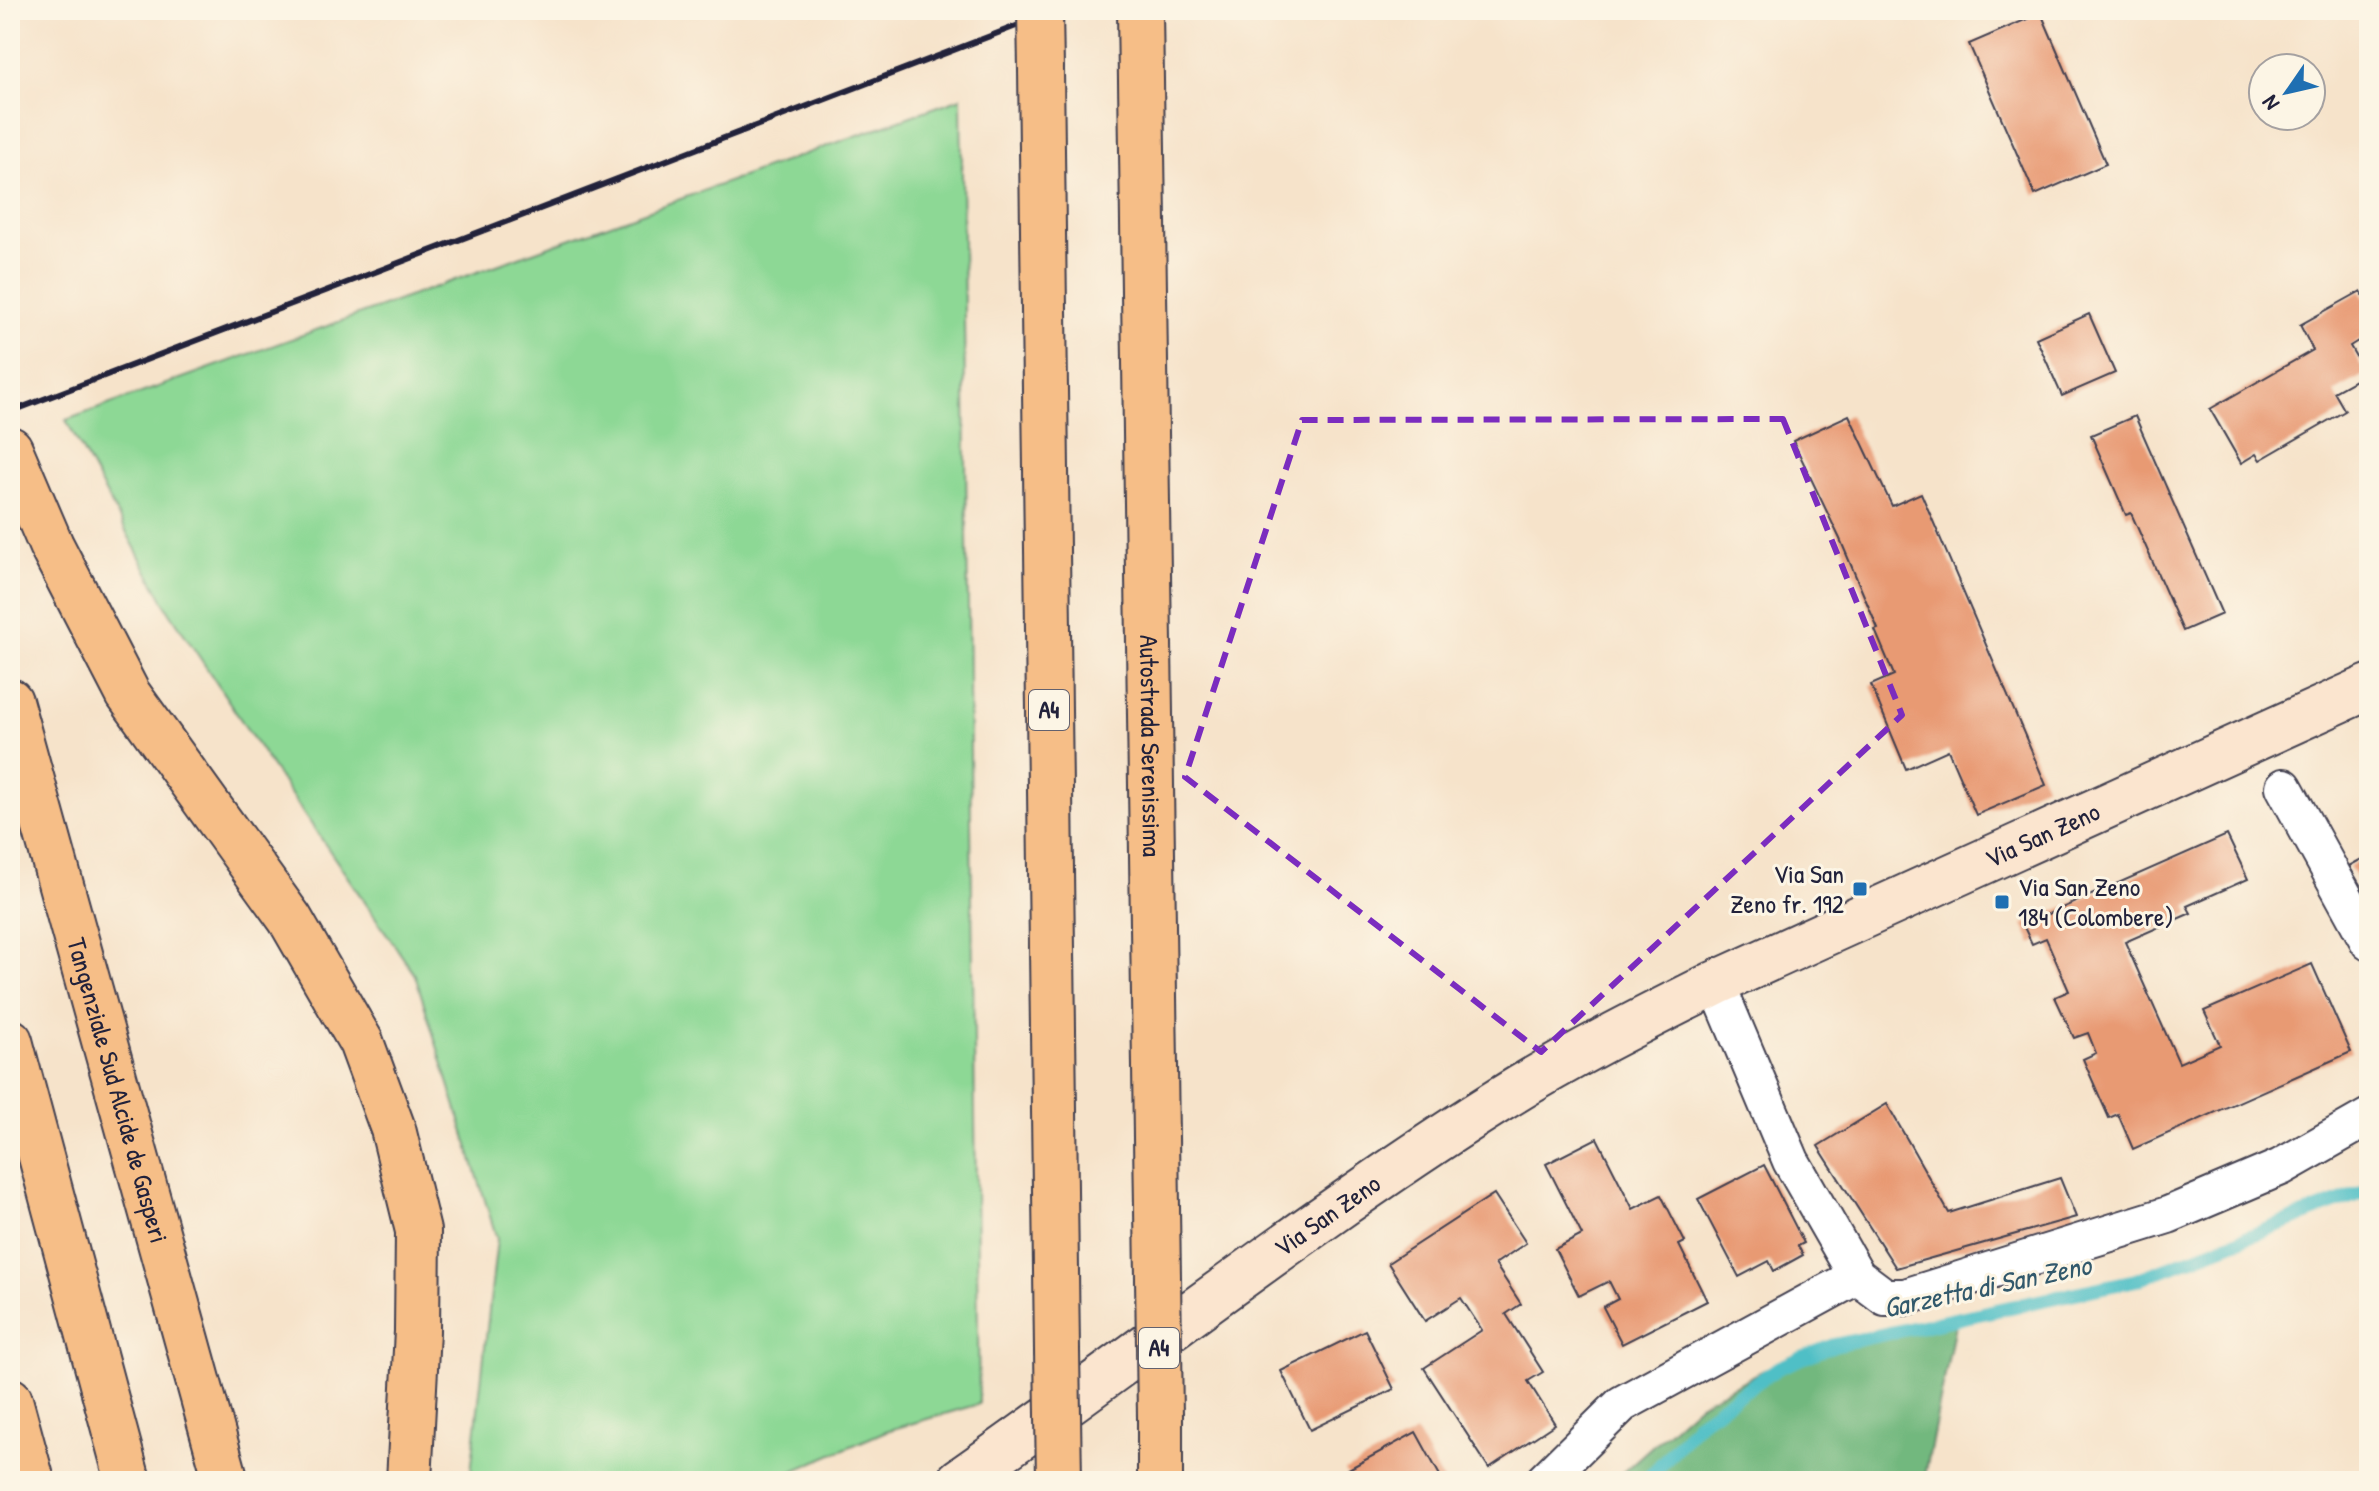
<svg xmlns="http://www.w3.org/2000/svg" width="2379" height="1491" font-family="'Patrick Hand',sans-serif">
<rect width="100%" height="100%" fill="#fcf5e5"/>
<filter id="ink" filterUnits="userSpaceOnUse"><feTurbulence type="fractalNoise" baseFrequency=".0125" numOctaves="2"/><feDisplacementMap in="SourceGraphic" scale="16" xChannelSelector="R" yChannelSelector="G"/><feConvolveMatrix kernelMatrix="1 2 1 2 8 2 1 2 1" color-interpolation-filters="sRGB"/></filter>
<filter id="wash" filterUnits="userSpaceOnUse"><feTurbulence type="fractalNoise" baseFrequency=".006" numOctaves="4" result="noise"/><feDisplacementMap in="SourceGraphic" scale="32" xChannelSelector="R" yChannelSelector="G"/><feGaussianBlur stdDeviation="1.8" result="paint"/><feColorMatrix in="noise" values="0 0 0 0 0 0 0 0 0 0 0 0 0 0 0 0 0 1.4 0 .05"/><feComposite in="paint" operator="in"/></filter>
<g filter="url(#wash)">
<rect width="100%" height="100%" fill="#f6e3ca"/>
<path fill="#8dd895" stroke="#587d68" stroke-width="2" d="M 961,98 L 979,1404 L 886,1431 L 770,1481 L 470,1481 L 497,1239 L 415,975 L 276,773 L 169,611 L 66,420 Z"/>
<path fill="#72b87e" stroke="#4a6d5c" stroke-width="2" d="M 1955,1325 L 1924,1481 L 1613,1481 L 1699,1404 L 1791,1356 Z"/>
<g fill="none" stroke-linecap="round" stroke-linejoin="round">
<path stroke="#50bfc6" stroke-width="14" d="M 1646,1481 L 1700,1421 L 1778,1368 L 1834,1345 L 2136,1280 L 2369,1190"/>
</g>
<g id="blocks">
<g fill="#e89a73">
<path d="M 2041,13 L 2106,164 L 2035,195 L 1969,44 Z"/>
<path d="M 2361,291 L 2369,306 L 2369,334 L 2350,346 L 2366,374 L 2334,392 L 2345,411 L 2260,460 L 2256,454 L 2241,463 L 2210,409 L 2313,350 L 2300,325 Z"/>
<path d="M 2089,314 L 2115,373 L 2062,396 L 2036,338 Z"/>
<path d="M 1849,415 L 1892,506 L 1921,493 L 2046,785 L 1976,815 L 1948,750 L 1906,769 L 1871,685 L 1894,675 L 1875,630 L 1878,629 L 1840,539 L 1793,441 Z"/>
<path d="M 2135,416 L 2222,614 L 2183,631 L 2131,513 L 2126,515 L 2091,435 Z"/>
<path d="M 2227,835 L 2248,879 L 2187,906 L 2191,913 L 2125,942 L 2179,1063 L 2220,1045 L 2204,1011 L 2312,964 L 2351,1052 L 2133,1149 L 2118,1114 L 2109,1118 L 2083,1059 L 2096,1053 L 2088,1033 L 2074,1038 L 2055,997 L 2069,991 L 2046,938 L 2032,944 L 2023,925 Z"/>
<path d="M 2369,855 L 2369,900 L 2349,866 Z"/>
<path d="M 1887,1104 L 1949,1213 L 2060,1178 L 2076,1217 L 1896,1268 L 1818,1146 Z"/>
<path d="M 1597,1138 L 1633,1209 L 1661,1195 L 1685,1242 L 1679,1245 L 1707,1301 L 1622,1344 L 1603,1307 L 1618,1299 L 1609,1281 L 1579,1296 L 1555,1249 L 1582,1235 L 1546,1164 Z"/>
<path d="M 1764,1165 L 1804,1243 L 1798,1246 L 1803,1255 L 1774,1271 L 1769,1261 L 1739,1277 L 1698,1199 Z"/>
<path d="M 1494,1194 L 1526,1243 L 1495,1264 L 1521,1304 L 1506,1314 L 1543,1372 L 1528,1381 L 1555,1424 L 1489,1468 L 1424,1368 L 1482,1330 L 1461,1298 L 1425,1321 L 1388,1263 Z"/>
<path d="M 1365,1330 L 1394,1389 L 1310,1430 L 1281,1371 Z"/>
<path d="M 1416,1432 L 1443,1481 L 1351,1481 L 1345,1471 Z"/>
</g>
</g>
</g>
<g filter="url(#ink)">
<use href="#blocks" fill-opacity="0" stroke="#423f50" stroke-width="2"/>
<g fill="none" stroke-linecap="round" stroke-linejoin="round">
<g stroke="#423f50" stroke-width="40">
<g id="street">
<path d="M 2284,787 L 2369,942"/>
<path d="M 1716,983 L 1791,1161 L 1857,1276 L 1885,1297 L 1905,1297 L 2168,1215 L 2281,1167 L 2369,1117"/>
<path d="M 1544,1481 L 1622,1404 L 1857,1276"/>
</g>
</g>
<g stroke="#423f50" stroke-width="48">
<g id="secondary">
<path id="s1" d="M 959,1481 C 1139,1355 1312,1218 1498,1101 C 1568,1057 1642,1020 1716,983 L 2369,687"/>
</g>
</g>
<g stroke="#423f50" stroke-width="48">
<g id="highway">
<path id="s2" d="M 1140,10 L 1158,1278"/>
<path d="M 1041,70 L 1057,1350"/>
<path d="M 10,449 L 51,545 L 128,694 L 290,919 L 361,1042 L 393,1129 L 418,1231 L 417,1331 L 409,1481"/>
<path id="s3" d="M 10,701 L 226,1481"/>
<path d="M 10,1041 L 128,1481"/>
<path d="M 10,1400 L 32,1481"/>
<path d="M 1160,1417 L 1160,1481"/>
</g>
</g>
<use href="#street" stroke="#fff" stroke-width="36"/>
<use href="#secondary" stroke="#fbe5cf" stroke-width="44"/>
<use href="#highway" stroke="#f6be87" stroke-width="44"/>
<path stroke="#22223b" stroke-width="6" d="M 10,412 L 1058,10"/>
<g stroke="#423f50" stroke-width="48" stroke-linecap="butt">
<g id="highway-bridge">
<path d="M 1040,10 L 1041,70"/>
<path d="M 1158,1278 L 1160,1417"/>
<path d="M 1057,1350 L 1059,1481"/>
</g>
</g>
<use href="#highway-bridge" stroke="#f6be87" stroke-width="44"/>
</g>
</g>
<path fill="none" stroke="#7b2cbf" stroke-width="6" stroke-dasharray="16 10" stroke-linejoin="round" d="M 1783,419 L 1902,715 L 1541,1052 L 1185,777 L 1302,420 Z"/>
<g fill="#1f6fb2" stroke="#fcf5e5" stroke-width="3">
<rect x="1852" y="881" width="16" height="16" rx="4"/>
<rect x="1994" y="894" width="16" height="16" rx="4"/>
</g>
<g text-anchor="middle" stroke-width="6" stroke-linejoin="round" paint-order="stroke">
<g fill="#fcf5e5" stroke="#63616e" stroke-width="2">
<rect x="1029" y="690" width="40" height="40" rx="6"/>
<rect x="1139" y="1328" width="40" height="40" rx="6"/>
</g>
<g font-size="24" font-weight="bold" fill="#22223b">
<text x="1049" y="718">A4</text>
<text x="1159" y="1356">A4</text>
</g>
<g font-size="26" fill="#22223b" stroke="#fcf5e5">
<text dy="9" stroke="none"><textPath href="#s2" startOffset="736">Autostrada Serenissima</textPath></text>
<text dy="9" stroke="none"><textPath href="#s1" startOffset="1266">Via San Zeno</textPath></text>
<text dy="9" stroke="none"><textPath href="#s3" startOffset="404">Tangenziale Sud Alcide de Gasperi</textPath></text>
<text dy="9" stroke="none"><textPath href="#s1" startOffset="454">Via San Zeno</textPath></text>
</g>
<g font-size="26" fill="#22223b" stroke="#fcf5e5" text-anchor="end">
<text x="1844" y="883">Via San<tspan x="1844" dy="30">Zeno fr. 192</tspan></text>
<text x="2018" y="896" text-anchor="start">Via San Zeno<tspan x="2018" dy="30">184 (Colombere)</tspan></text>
</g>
<g font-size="28" font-style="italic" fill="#32596c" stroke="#fcf5e5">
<text transform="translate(1987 1286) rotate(-12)" y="10">Garzetta di San Zeno</text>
</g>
</g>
<rect width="2379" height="1491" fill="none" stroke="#fcf5e5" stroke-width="40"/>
<g transform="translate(2287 92) rotate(236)"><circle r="38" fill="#fcf5e5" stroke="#a5a1a1" stroke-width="2"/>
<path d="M0-6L14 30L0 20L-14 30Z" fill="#1f6fb2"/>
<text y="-12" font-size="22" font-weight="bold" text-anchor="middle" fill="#22223b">N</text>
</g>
</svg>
